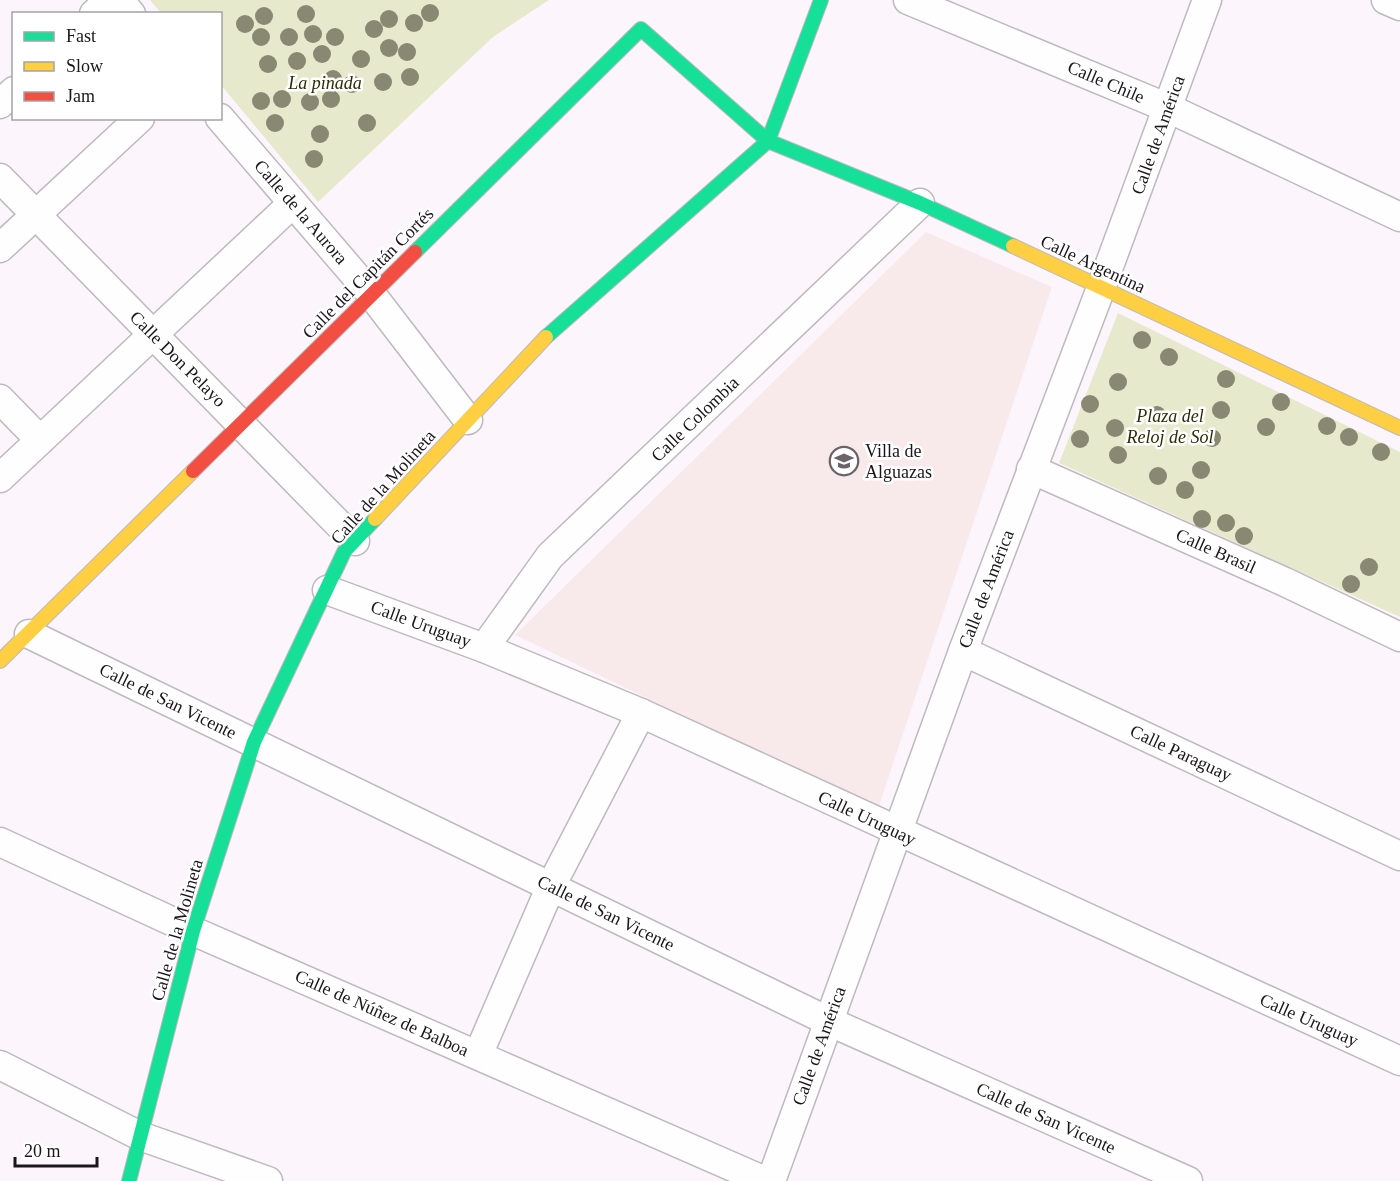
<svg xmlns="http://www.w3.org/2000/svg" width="1400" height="1181" font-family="'Times New Roman',serif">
<rect width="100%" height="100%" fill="#fcf6fc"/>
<path fill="#f8eaeb" d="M 926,232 L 1052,287 L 878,809 L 515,635 Z"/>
<g fill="#e7e9cd">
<path d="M 150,0 L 549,0 L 493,37 L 318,202 L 221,85 L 220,14 L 161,13 Z"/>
<path d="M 1118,313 L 1400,452 L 1400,617 L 1059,463 Z"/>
</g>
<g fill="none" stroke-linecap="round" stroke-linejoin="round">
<g stroke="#beb9be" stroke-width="31">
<g id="street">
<path d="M 119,0 L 131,14"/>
<path d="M 908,0 L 1168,108 L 1400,217"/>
<path d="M 1386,0 L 1400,6"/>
<path d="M 94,14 L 109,0"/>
<path d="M 0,104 L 14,91"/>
<path d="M 220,118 L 372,295 L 468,420"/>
<path d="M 0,178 L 355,541"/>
<path d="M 0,248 L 140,118"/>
<path d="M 0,399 L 40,440"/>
<path d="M 1031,469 L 1285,582 L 1400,637"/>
<path d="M 0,478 L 293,203"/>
<path d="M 327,590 L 484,648 L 641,713 L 1400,1061"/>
<path d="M 29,634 L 828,1021 L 1188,1181"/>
<path d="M 484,648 L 550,556 L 920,203"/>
<path d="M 963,651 L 1400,856"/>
<path d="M 0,842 L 193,931 L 765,1181"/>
<path d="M 478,1055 L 551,886 L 641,713"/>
<path d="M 0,1065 L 140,1136 L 268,1181"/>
<path d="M 771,1181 L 963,651 L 1101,288 L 1207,0"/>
</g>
</g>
<g stroke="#beb9be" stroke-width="16">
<g id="fast">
<path d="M 415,252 L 641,29 L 768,141 L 920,203 L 1013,246"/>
<path d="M 546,337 L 768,141 L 821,0"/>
<path d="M 129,1181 L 193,931 L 254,742 L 344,552 L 375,519"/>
</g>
</g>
<g stroke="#beb9be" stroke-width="16">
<g id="slow">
<path d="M 1013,246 L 1400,428"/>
<path d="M 375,519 L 546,337"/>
<path d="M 0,661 L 193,471"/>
</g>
</g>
<g stroke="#beb9be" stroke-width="16">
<path id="jam" d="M 193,471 L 415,252"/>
</g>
<use href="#street" stroke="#fffeff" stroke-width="28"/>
<use href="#fast" stroke="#16e098" stroke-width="14"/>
<use href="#slow" stroke="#ffcf43" stroke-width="14"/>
<use href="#jam" stroke="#f24e42" stroke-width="14"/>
</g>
<g fill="#888873">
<circle cx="430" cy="13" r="9"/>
<circle cx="306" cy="14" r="9"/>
<circle cx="264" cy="16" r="9"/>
<circle cx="389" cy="19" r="9"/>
<circle cx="414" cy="23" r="9"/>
<circle cx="245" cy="24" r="9"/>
<circle cx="374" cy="29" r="9"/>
<circle cx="313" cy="34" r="9"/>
<circle cx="261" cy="37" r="9"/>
<circle cx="289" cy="37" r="9"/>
<circle cx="335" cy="37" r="9"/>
<circle cx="389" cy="48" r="9"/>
<circle cx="407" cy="52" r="9"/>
<circle cx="322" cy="54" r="9"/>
<circle cx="361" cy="59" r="9"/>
<circle cx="297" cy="61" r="9"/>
<circle cx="268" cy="64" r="9"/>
<circle cx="410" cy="77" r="9"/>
<circle cx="333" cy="79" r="9"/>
<circle cx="383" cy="82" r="9"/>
<circle cx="352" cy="84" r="9"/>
<circle cx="282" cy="99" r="9"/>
<circle cx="331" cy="99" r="9"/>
<circle cx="261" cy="101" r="9"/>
<circle cx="310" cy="102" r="9"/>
<circle cx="275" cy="123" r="9"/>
<circle cx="367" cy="123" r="9"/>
<circle cx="320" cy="134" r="9"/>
<circle cx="314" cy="159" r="9"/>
<circle cx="1142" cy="340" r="9"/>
<circle cx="1169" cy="357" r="9"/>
<circle cx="1226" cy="379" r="9"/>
<circle cx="1118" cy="382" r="9"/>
<circle cx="1281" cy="402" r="9"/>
<circle cx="1090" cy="404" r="9"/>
<circle cx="1221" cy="410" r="9"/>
<circle cx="1157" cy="415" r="9"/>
<circle cx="1327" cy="426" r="9"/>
<circle cx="1266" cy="427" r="9"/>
<circle cx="1115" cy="428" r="9"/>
<circle cx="1349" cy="437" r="9"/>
<circle cx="1212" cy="438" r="9"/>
<circle cx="1080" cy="439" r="9"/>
<circle cx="1381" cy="452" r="9"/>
<circle cx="1118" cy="455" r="9"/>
<circle cx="1201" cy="470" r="9"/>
<circle cx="1158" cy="476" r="9"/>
<circle cx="1185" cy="490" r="9"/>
<circle cx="1202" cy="519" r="9"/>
<circle cx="1226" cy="523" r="9"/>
<circle cx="1244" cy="536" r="9"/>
<circle cx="1369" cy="567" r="9"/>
<circle cx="1351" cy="584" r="9"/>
</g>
<defs>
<g id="university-ring" transform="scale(1.5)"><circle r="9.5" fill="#fff" stroke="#6a646a" stroke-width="1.5"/><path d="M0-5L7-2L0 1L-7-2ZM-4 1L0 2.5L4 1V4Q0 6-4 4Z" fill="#6a646a"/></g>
</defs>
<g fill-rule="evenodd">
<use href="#university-ring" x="844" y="461"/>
</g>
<g text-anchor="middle" stroke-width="5" stroke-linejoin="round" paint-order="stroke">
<g font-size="18" fill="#1b161b" stroke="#fff">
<text transform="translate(1106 82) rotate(23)" y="6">Calle Chile</text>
<text transform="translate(1158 135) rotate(-70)" y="6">Calle de América</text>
<text transform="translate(301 212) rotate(49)" y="6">Calle de la Aurora</text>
<text transform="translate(1093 264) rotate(25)" y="6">Calle Argentina</text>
<text transform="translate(368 273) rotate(-45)" y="6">Calle del Capitán Cortés</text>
<text transform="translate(178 359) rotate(45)" y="6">Calle Don Pelayo</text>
<text transform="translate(695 419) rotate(-44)" y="6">Calle Colombia</text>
<text transform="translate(383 487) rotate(-48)" y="6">Calle de la Molineta</text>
<text transform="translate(1216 551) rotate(24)" y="6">Calle Brasil</text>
<text transform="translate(986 589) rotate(-69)" y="6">Calle de América</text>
<text transform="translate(421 624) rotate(20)" y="6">Calle Uruguay</text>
<text transform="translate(168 701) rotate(26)" y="6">Calle de San Vicente</text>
<text transform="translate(1181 753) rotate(25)" y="6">Calle Paraguay</text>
<text transform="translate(867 818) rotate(25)" y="6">Calle Uruguay</text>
<text transform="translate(606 913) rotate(26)" y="6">Calle de San Vicente</text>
<text transform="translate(177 930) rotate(-74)" y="6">Calle de la Molineta</text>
<text transform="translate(382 1013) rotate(24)" y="6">Calle de Núñez de Balboa</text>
<text transform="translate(1309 1020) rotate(24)" y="6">Calle Uruguay</text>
<text transform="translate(819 1046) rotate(-70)" y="6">Calle de América</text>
<text transform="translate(1046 1118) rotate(24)" y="6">Calle de San Vicente</text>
</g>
<g font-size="18" font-style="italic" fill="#292e03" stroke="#fff">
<text x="325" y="89">La pinada</text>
<text x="1170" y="422">Plaza del<tspan x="1170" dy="21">Reloj de Sol</tspan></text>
</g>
<g font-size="18" fill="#1b161b" stroke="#fff" text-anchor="start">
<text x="865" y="457">Villa de<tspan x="865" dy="21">Alguazas</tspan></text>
</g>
</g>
<rect x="12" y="12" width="210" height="108" fill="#ffffff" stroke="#a4a2a4" stroke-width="1.5"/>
<rect x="24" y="32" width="30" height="9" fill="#16e098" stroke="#a4a2a4" stroke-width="1.5"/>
<text x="66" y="42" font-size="18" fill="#1b161b">Fast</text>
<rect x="24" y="62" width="30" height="9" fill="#ffcf43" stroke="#a4a2a4" stroke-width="1.5"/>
<text x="66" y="72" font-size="18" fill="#1b161b">Slow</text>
<rect x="24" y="92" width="30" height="9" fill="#f24e42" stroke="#a4a2a4" stroke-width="1.5"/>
<text x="66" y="102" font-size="18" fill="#1b161b">Jam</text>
<path d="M15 1157v9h82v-9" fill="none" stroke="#1b161b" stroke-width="3"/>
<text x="24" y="1157" font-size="18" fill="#1b161b" stroke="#ffffff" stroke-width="4.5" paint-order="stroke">20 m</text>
</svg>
